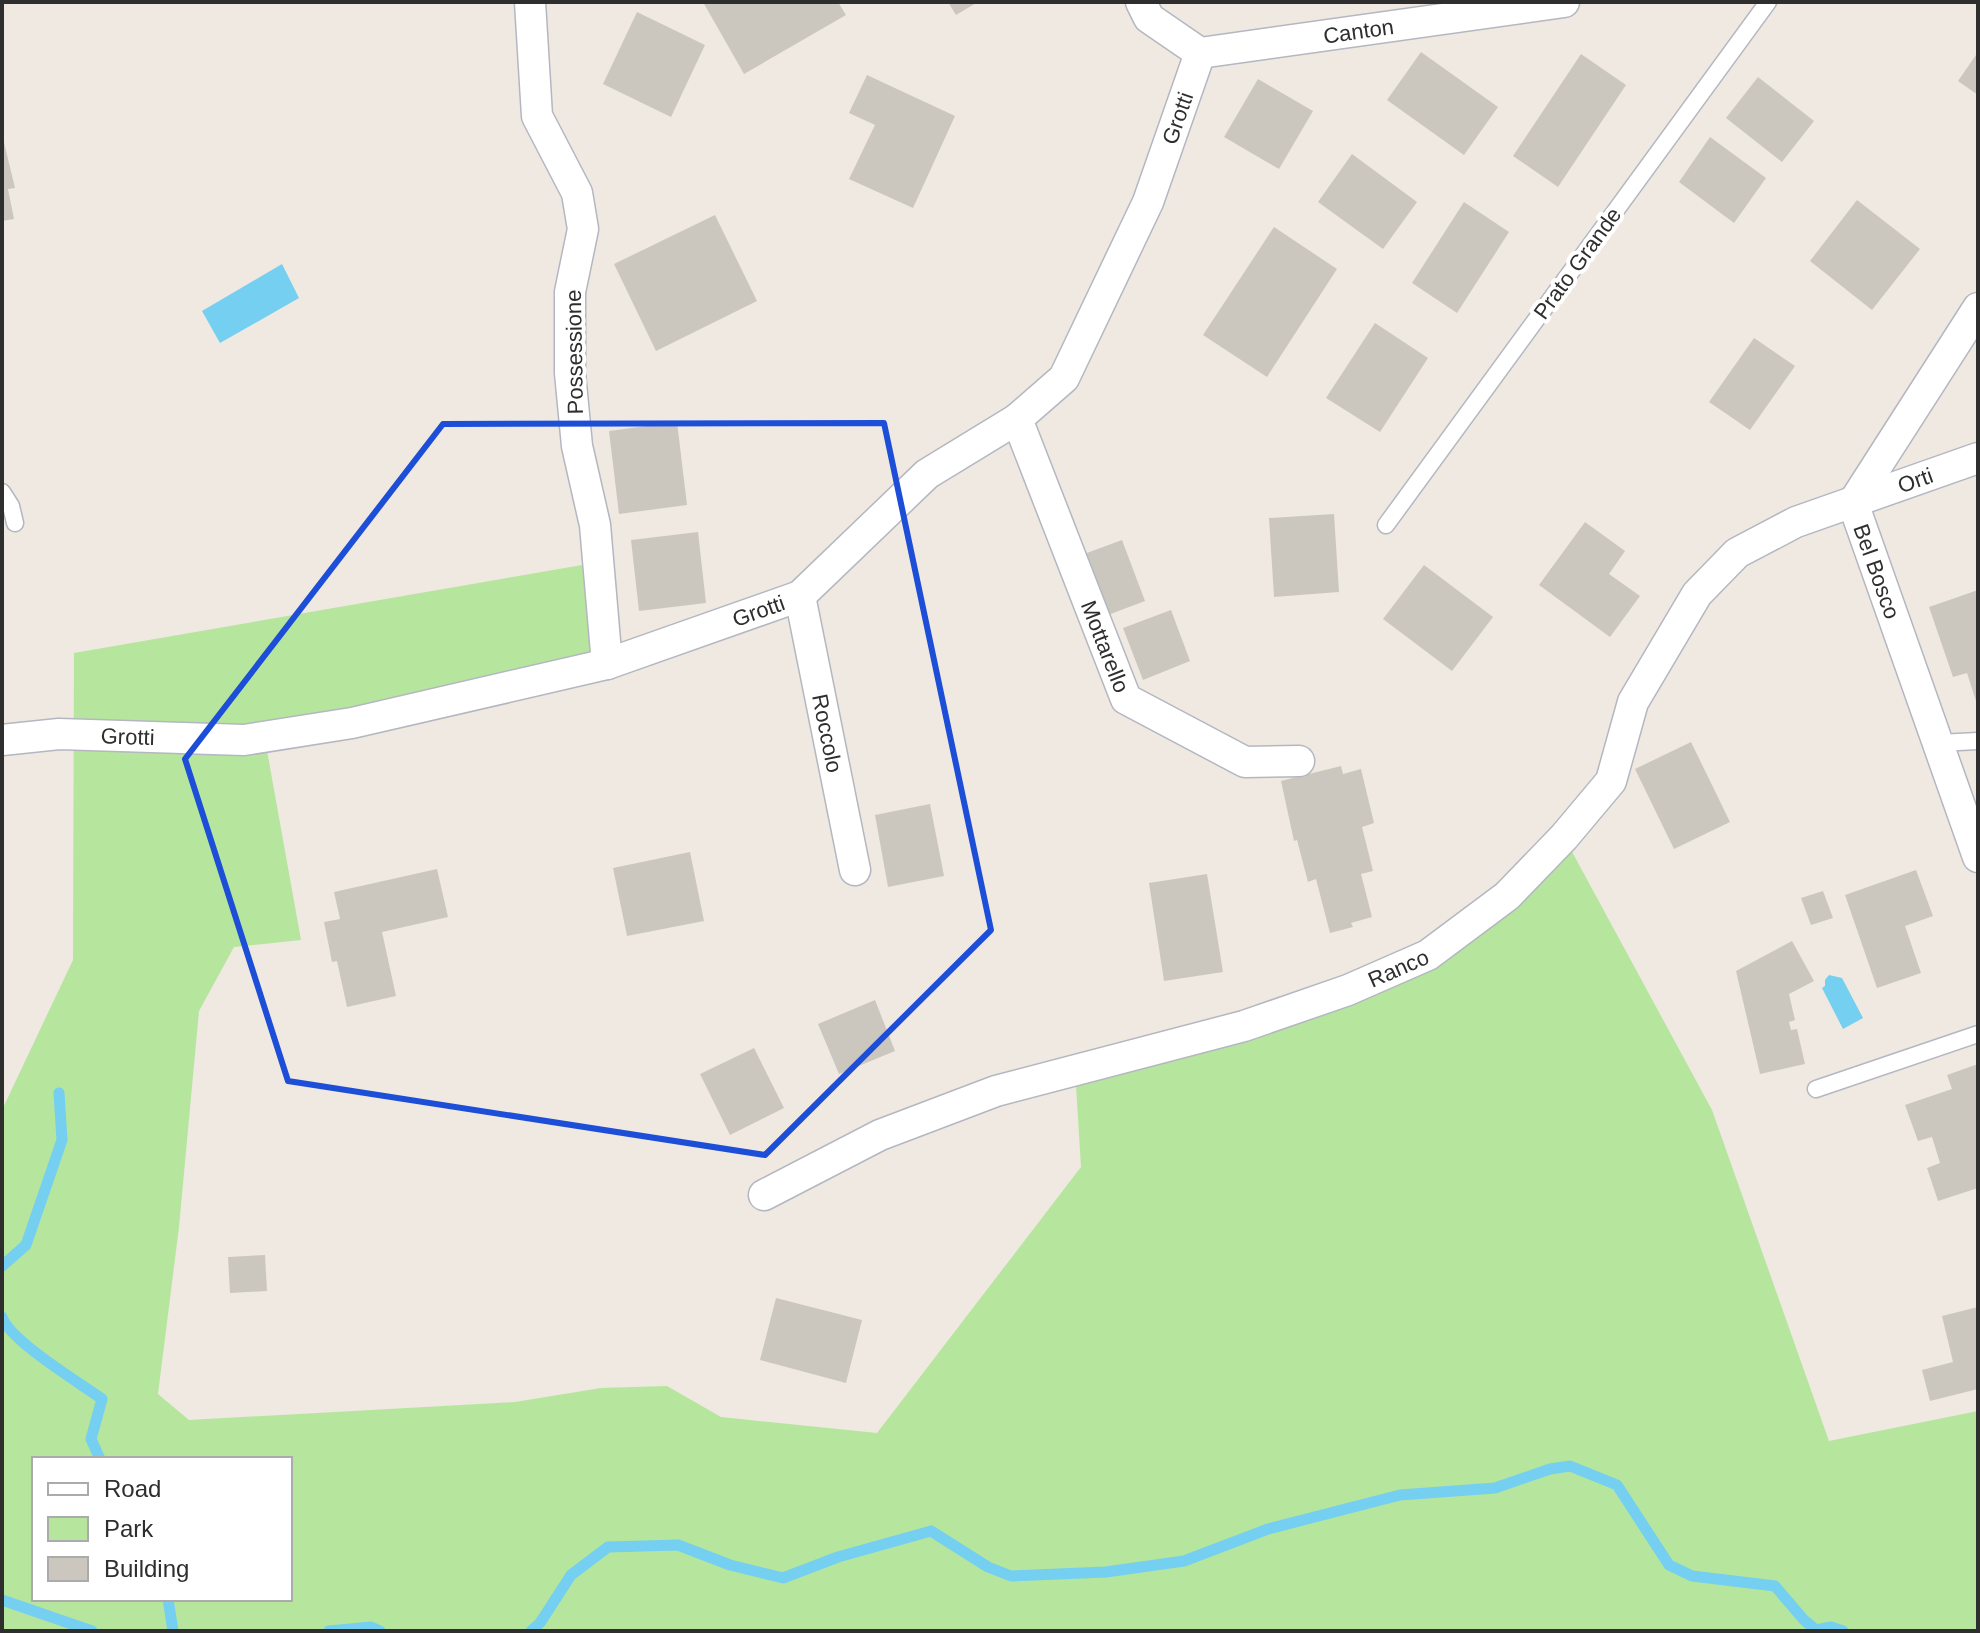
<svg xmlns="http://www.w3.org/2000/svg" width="1980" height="1633" font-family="Helvetica,sans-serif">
<rect width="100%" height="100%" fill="#efe9e1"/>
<path fill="#b6e59e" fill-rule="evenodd" d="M 588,564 L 609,661 L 266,745 L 301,940 L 234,947 L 199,1011 L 179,1227 L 158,1394 L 189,1420 L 515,1402 L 601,1388 L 667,1386 L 721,1417 L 877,1433 L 1081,1167 L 1075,1069 L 1428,955 L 1564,837 L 1712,1110 L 1829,1441 L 1978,1411 L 1978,1631 L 2,1631 L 2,1110 L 73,960 L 74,653 ZM 34,1459 L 290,1459 L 290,1599 L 34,1599 Z"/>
<g fill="#75cff0">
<path d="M 282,264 L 299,298 L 220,343 L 202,311 Z"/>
<path d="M 1829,975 L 1842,978 L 1863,1018 L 1843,1029 L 1822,988 L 1825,986 L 1825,980 Z"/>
</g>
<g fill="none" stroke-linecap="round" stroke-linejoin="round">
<g stroke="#75cff0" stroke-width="11">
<path d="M 2,1266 L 26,1245 L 62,1140 L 59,1093"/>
<path d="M 2,1317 C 10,1341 80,1383 102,1399 L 91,1439 L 100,1459"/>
<path d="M 168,1599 L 173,1631"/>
<path d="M 2,1600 L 92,1631"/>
<path d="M 329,1631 L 371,1627 L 380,1631"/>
<path d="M 531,1631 L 540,1623 L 571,1575 L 608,1547 L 678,1545 L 730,1565 L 783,1578 L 838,1557 L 931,1531 L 988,1567 L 1011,1576 L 1106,1572 L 1184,1561 L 1268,1529 L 1400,1495 L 1495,1488 L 1550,1469 L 1570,1466 L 1617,1485 L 1669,1565 L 1692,1576 L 1775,1586 L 1804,1620 L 1816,1630 L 1831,1627 L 1843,1631"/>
</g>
</g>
<g fill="#cbc7bf">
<path d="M 703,2 L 838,2 L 846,15 L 744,74 Z"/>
<path d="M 948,2 L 978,2 L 956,15 Z"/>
<path d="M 637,12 L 705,45 L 671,117 L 603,84 Z"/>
<path d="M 1421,52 L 1498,107 L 1464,155 L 1387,100 Z"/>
<path d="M 1978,52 L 1978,95 L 1958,81 Z"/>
<path d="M 1581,54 L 1626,85 L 1558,187 L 1513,156 Z"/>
<path d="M 867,75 L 955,116 L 913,208 L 849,179 L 875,125 L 849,113 Z"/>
<path d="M 1758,77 L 1814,121 L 1782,162 L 1726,118 Z"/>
<path d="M 1258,79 L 1313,111 L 1279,169 L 1224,137 Z"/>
<path d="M 2,134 L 15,188 L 8,189 L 14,219 L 2,221 Z"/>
<path d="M 1710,137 L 1766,178 L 1734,223 L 1679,182 Z"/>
<path d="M 1352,154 L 1417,202 L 1383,249 L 1318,202 Z"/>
<path d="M 1857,200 L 1920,249 L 1872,310 L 1810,261 Z"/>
<path d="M 1464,202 L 1509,232 L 1457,313 L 1412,283 Z"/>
<path d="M 715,215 L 757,301 L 656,351 L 614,264 Z"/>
<path d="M 1274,227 L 1337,269 L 1267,377 L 1203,335 Z"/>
<path d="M 1375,323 L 1428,358 L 1380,432 L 1326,398 Z"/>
<path d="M 1754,338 L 1795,366 L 1750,430 L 1709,402 Z"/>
<path d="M 677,422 L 687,505 L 619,514 L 609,431 Z"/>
<path d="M 1334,514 L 1339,592 L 1274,597 L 1269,518 Z"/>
<path d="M 1585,522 L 1625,551 L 1609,574 L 1640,596 L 1610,637 L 1539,585 Z"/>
<path d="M 698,532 L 706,603 L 639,611 L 631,540 Z"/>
<path d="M 1122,540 L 1145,601 L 1100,618 L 1076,557 Z"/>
<path d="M 1424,565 L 1493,617 L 1452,671 L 1383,619 Z"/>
<path d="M 1978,590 L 1978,704 L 1977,704 L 1967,673 L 1953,677 L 1929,607 Z"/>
<path d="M 1171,610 L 1190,661 L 1143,680 L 1123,628 Z"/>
<path d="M 1691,742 L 1730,822 L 1674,849 L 1635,769 Z"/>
<path d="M 1341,766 L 1343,774 L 1361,769 L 1374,823 L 1362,827 L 1373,871 L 1361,874 L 1372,917 L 1351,923 L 1353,927 L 1330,933 L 1316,879 L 1308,882 L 1297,840 L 1294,841 L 1281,781 Z"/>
<path d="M 930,804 L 944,876 L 888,887 L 875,815 Z"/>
<path d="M 690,852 L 704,921 L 627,936 L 613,868 Z"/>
<path d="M 437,869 L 448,917 L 382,932 L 396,996 L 347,1007 L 337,961 L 332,962 L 324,922 L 340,919 L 334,892 Z"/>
<path d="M 1916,870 L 1933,916 L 1905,926 L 1921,973 L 1877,988 L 1845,895 Z"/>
<path d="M 1207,874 L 1223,972 L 1164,981 L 1149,883 Z"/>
<path d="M 1823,891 L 1833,918 L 1811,925 L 1801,898 Z"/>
<path d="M 1792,941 L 1814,981 L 1789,994 L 1795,1020 L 1789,1022 L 1791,1030 L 1797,1029 L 1805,1064 L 1760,1074 L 1736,971 Z"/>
<path d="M 875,1000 L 895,1051 L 839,1074 L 818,1024 Z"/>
<path d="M 754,1048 L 784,1108 L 730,1135 L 700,1074 Z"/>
<path d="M 1978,1064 L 1978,1188 L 1938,1201 L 1927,1168 L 1940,1163 L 1932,1137 L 1918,1141 L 1905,1105 L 1952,1089 L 1947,1075 Z"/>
<path d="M 265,1255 L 267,1291 L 230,1293 L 228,1257 Z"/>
<path d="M 776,1298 L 862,1320 L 846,1383 L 760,1360 Z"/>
<path d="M 1978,1307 L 1978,1389 L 1930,1401 L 1922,1370 L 1953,1362 L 1942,1316 Z"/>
</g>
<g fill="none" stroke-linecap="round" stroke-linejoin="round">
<g stroke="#b4b7c1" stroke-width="19">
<g id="service">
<path d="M 2,492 L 11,506 L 15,523"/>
<path d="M 1386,525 L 1768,2"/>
<path d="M 1939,743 L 1978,741"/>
<path d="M 1816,1089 L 1978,1034"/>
</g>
</g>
<g stroke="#b4b7c1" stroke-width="33">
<g id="minor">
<path d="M 530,2 L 537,116 L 577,193 L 583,229 L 570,292 L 570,373 L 577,446 L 595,525 L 607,664"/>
<path id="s1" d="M 1200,53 L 1564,2"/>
<path id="s2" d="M 1978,308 L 1853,503 L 1978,857"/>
<path id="s3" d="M 1017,419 L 1126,699 L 1245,762 L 1299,761"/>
<path id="s4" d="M 800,596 L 855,870"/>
<path id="s5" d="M 2,740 L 59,734 L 244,740 L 352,723 L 607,664 L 800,596 L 927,474 L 1017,419 L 1064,378 L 1148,202 L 1200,53 L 1149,18 L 1141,2"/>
<path id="s6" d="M 764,1195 L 880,1135 L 996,1091 L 1244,1026 L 1348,990 L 1428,955 L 1507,896 L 1564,837 L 1611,781 L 1633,702 L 1697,594 L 1737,553 L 1796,522 L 1978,458"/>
</g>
</g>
<use href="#service" stroke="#fff" stroke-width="16"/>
<use href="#minor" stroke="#fff" stroke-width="30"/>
</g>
<path fill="none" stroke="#1d4ed8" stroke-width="6" stroke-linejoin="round" d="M 884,423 L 991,930 L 765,1155 L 288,1081 L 185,759 L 443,424 Z"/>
<g text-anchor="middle" stroke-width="8" stroke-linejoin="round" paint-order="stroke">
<g font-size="22" fill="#2e2e2e" stroke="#fff">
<text dy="8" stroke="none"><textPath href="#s1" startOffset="160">Canton</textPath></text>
<text dy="8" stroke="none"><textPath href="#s5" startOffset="1446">Grotti</textPath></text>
<text transform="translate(1577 263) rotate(-54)" y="8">Prato Grande</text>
<text transform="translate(574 352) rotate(-91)" y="8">Possessione</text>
<text dy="8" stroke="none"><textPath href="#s6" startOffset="1420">Orti</textPath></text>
<text dy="8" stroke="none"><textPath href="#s2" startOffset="304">Bel Bosco</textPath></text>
<text dy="8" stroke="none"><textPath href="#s5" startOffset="774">Grotti</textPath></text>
<text dy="8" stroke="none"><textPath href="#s3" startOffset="244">Mottarello</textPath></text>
<text dy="8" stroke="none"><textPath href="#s4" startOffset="140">Roccolo</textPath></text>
<text dy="8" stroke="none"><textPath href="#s5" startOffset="126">Grotti</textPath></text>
<text dy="8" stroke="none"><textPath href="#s6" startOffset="676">Ranco</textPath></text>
</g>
</g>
<rect width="1980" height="1633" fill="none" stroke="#2e2e2e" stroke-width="8"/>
<rect x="32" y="1457" width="260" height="144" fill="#ffffff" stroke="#ababab" stroke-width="2"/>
<rect x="48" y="1483" width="40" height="12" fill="#ffffff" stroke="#ababab" stroke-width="2"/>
<text x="104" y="1497" font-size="24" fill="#2e2e2e">Road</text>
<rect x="48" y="1517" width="40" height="24" fill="#b6e59e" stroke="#ababab" stroke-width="2"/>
<text x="104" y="1537" font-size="24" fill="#2e2e2e">Park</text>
<rect x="48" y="1557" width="40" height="24" fill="#cbc7bf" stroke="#ababab" stroke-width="2"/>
<text x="104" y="1577" font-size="24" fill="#2e2e2e">Building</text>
</svg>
